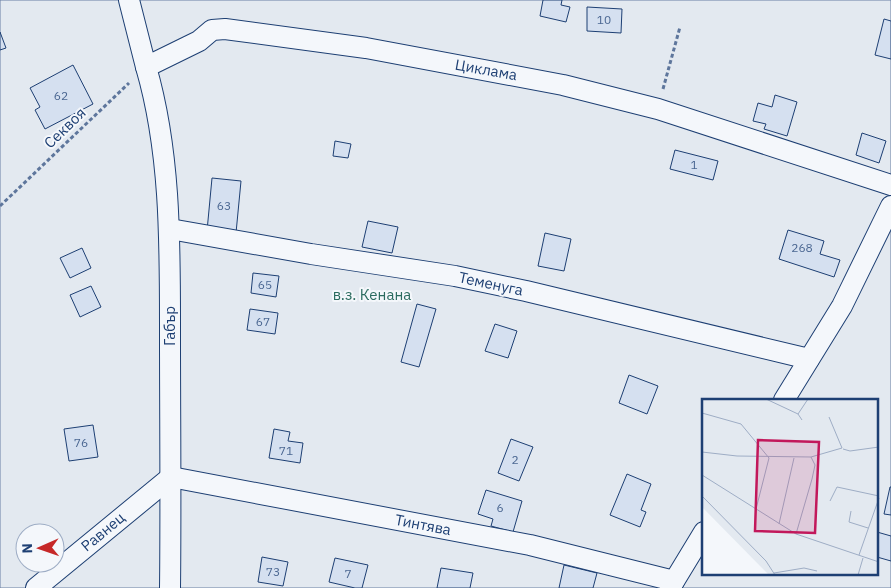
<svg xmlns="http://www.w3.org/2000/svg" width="891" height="588" font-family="'IBM Plex Sans',sans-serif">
<rect width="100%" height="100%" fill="#f4f7fb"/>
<path fill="#e3e9f0" stroke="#687fa3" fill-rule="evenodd" d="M 0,0 L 891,0 L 891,588 L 0,588 ZM 704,400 L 877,400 L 877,574 L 704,574 ZM 25,533 L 55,533 L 55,563 L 25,563 Z"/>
<g fill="#d5e0f0" stroke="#1d3f73">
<path d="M 543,0 L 562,0 L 561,5 L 570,7 L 566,22 L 540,16 Z"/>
<path d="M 587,7 L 622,9 L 621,33 L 587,31 Z"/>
<path d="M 884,19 L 891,21 L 891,59 L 875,55 Z"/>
<path d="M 0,32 L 6,48 L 0,50 Z"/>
<path d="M 73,65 L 93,104 L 45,129 L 35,110 L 40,107 L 30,88 Z"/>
<path d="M 775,95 L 797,102 L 787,136 L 764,129 L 766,124 L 753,121 L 758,103 L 772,107 Z"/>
<path d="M 862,133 L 886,141 L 879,163 L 856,155 Z"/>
<path d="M 335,141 L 351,144 L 348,158 L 333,156 Z"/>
<path d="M 675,150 L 718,161 L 713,180 L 670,169 Z"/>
<path d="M 212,178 L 241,181 L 236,233 L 207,231 Z"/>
<path d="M 368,221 L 398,227 L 392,253 L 362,247 Z"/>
<path d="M 788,230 L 824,241 L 820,254 L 840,260 L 834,277 L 779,259 Z"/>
<path d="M 545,233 L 571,239 L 564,271 L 538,266 Z"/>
<path d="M 82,248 L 91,268 L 70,278 L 60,258 Z"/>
<path d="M 253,273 L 279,276 L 276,297 L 251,293 Z"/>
<path d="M 91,286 L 101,307 L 80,317 L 70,295 Z"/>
<path d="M 417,304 L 436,309 L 419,367 L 401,362 Z"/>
<path d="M 250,309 L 278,313 L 275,334 L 247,330 Z"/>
<path d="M 495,324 L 517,331 L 508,358 L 485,351 Z"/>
<path d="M 629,375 L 658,386 L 647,414 L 619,403 Z"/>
<path d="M 93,425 L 98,457 L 69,461 L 64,429 Z"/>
<path d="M 274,429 L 290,432 L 288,441 L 303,443 L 300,463 L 269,458 Z"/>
<path d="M 511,439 L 533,447 L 519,481 L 498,473 Z"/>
<path d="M 627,474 L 651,484 L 641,510 L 646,512 L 640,527 L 610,515 Z"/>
<path d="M 890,487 L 891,487 L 891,515 L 884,514 Z"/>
<path d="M 486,490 L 522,501 L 513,532 L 491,526 L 493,519 L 478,514 Z"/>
<path d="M 877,532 L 891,536 L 891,561 L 877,557 Z"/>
<path d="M 262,557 L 288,562 L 283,586 L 258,582 Z"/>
<path d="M 335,558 L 368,565 L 362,588 L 355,588 L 329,582 Z"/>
<path d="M 564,565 L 597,573 L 593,588 L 559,588 Z"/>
<path d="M 441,568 L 473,573 L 470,588 L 437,588 Z"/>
</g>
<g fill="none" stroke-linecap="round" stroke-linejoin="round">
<g stroke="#1d3f73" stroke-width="22">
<g id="minor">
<path d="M 129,0 L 146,67 L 199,41 L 212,30 L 225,29 L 366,48 L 563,85 L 658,109 L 891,185"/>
<path d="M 146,67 C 171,153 170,245 170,334 C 170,419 171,503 170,588"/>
<path d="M 170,229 L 311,254 L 455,276 L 526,291 L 809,359"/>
<path d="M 784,400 L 842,306 L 891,206"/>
<path d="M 36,588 L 171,477 L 530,545 L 674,581"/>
<path d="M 670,588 L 704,532"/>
</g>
</g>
<g stroke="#5e769c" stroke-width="3" stroke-dasharray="4 2.5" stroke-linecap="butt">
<path d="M 663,89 L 680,27"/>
<path d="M 0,206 L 129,83"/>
</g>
<use href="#minor" stroke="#f4f7fb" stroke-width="20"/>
</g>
<g text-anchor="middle" stroke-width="4" stroke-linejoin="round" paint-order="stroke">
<g font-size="12" fill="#4b6792">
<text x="604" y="24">10</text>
<text x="61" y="100">62</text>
<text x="694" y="169">1</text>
<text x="224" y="210">63</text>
<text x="802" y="252">268</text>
<text x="265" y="289">65</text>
<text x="263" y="326">67</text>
<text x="81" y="447">76</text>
<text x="286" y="455">71</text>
<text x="515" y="464">2</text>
<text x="500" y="512">6</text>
<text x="273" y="576">73</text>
<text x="348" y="578">7</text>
</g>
<g font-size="15" fill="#1d3f73" stroke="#f4f7fb">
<text transform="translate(486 70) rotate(10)" y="5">Циклама</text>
<text transform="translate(65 128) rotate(-44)" y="5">Секвоя</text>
<text transform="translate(491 284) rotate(12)" y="5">Теменуга</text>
<text transform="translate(170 326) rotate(-90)" y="5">Габър</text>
<text transform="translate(423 525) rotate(11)" y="5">Тинтява</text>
<text transform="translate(103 532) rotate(-40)" y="5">Равнец</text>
</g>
<g font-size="15" fill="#2c6c60" stroke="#f4f7fb">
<text x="372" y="300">в.з. Кенана</text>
</g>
</g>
<g transform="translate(702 399)">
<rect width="176" height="176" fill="#f4f7fb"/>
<path d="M 0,0 L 176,0 L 176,176 L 67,176 L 0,108 Z" fill="#e3e9f0"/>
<path fill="none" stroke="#9eadc5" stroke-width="1" d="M 64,0 L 96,15 L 100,21M 0,14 L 39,25 L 67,59 L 54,110M 96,15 L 106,0M 141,50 L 148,52 L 177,48M 0,53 L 35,57 L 109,58M 0,76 L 94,135 L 177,163M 0,97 L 64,162 L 73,176M 128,102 L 135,88 L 177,97M 149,112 L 147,123 L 166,129M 77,125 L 92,59M 94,135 L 110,80 L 113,66 L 109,58 L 140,49 L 127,18M 157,156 L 177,99M 72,174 L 102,169 L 115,172M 156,176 L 161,159"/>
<path fill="#c2185b" fill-opacity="0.15" stroke="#c2185b" stroke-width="2.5" d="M 56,41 L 117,43 L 113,134 L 53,132 Z"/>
<rect width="176" height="176" fill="none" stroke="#1d3f73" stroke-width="2.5"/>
</g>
<g transform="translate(40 548) rotate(268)"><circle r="24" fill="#f4f7fb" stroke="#9eadc5"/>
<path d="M0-4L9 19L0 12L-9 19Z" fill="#c62828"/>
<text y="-8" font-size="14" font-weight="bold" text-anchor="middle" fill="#1d3f73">N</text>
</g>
</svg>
